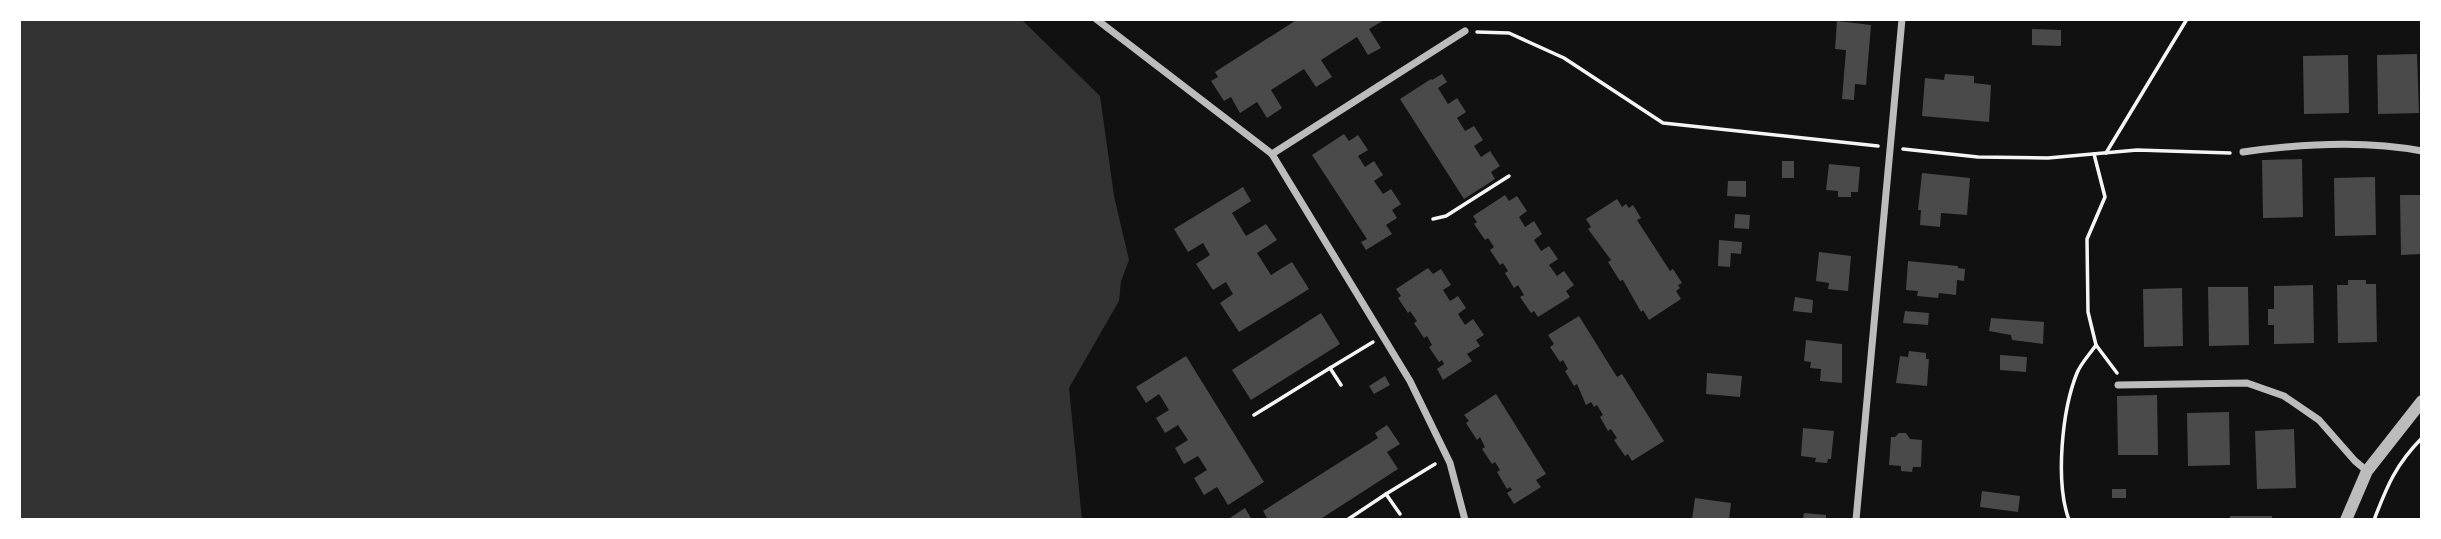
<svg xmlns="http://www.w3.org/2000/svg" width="2441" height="539" font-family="'IBM Plex Sans',sans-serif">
<rect width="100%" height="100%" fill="#111"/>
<path fill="#333" d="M 19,19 L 1021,19 L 1100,96 L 1114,196 L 1129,260 L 1121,281 L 1119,301 L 1069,388 L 1082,520 L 19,520 Z"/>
<g fill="#4a4a4a">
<path d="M 1298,19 L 1386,19 L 1369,29 L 1381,48 L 1368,55 L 1357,37 L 1321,60 L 1332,77 L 1316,87 L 1304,69 L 1271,90 L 1282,108 L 1267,118 L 1257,102 L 1240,113 L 1231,97 L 1224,101 L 1211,81 L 1218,77 L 1215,72 Z"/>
<path d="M 1837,21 L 1871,25 L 1866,85 L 1855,84 L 1854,100 L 1842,99 L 1846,50 L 1835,49 Z"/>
<path d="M 2032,29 L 2061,30 L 2061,46 L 2032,45 Z"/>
<path d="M 2417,54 L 2419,113 L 2378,114 L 2377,55 Z"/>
<path d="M 2348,55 L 2349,113 L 2304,114 L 2303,56 Z"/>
<path d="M 1442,74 L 1447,82 L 1438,88 L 1448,104 L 1457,98 L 1466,112 L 1457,118 L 1465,131 L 1474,126 L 1483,140 L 1474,146 L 1481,157 L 1490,151 L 1500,166 L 1491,172 L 1495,179 L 1464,199 L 1400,99 L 1431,79 L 1432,80 Z"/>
<path d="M 1945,74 L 1974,76 L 1974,83 L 1991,85 L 1989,122 L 1922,116 L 1925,78 L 1944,80 Z"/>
<path d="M 1344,134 L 1349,141 L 1358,135 L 1368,150 L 1358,156 L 1365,167 L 1374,161 L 1383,175 L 1374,181 L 1383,194 L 1391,189 L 1401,204 L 1392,210 L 1397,218 L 1386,225 L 1392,234 L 1366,250 L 1361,242 L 1367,239 L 1312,155 Z"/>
<path d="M 2302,159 L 2303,217 L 2263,218 L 2262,160 Z"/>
<rect x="1782" y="161" width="12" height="17"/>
<path d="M 1829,164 L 1860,167 L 1858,192 L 1851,192 L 1851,197 L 1838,197 L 1838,191 L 1826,190 Z"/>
<path d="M 1922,173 L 1970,178 L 1967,215 L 1941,213 L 1940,227 L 1920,225 L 1921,210 L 1918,210 Z"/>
<path d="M 2375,177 L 2376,235 L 2335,236 L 2334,178 Z"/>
<path d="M 1728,181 L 1746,181 L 1746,197 L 1727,196 Z"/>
<path d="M 1243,187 L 1251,201 L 1232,213 L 1246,236 L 1266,224 L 1277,240 L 1257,253 L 1271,275 L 1292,262 L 1309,289 L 1239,332 L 1220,303 L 1233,294 L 1226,282 L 1213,290 L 1196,264 L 1210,255 L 1203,243 L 1188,252 L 1174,229 Z"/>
<path d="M 1505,195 L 1509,201 L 1517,196 L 1527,211 L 1519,217 L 1525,227 L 1534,221 L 1542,234 L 1534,240 L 1541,251 L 1549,246 L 1558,259 L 1549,265 L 1557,276 L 1564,271 L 1574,285 L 1566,291 L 1570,297 L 1538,317 L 1534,311 L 1531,313 L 1520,297 L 1524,295 L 1518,285 L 1514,288 L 1505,273 L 1508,271 L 1503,263 L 1500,265 L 1490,250 L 1494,247 L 1488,238 L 1485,240 L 1474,224 L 1477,222 L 1473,216 Z"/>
<path d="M 2400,195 L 2422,195 L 2422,254 L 2401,255 Z"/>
<path d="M 1617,199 L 1622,207 L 1626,204 L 1629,208 L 1633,205 L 1641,218 L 1637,220 L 1670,271 L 1673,269 L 1682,283 L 1678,285 L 1680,288 L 1676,291 L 1681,299 L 1649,320 L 1643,310 L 1641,312 L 1623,280 L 1620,281 L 1608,262 L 1611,260 L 1588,229 L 1591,227 L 1586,219 Z"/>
<path d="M 1735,214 L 1750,215 L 1749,229 L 1734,228 Z"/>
<path d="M 1719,240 L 1742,242 L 1741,254 L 1731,253 L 1730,267 L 1718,266 Z"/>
<path d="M 1819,252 L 1851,256 L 1848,291 L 1828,289 L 1829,283 L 1816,281 Z"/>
<path d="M 1908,261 L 1958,266 L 1958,268 L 1965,269 L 1964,281 L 1957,280 L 1956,295 L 1939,293 L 1938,298 L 1917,296 L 1918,291 L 1906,290 Z"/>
<path d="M 1428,268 L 1433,274 L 1441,269 L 1451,285 L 1443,290 L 1450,301 L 1458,296 L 1466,308 L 1458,314 L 1465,325 L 1473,319 L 1484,335 L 1476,340 L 1480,346 L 1467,354 L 1472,361 L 1443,380 L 1437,369 L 1444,364 L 1442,360 L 1439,362 L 1429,347 L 1432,345 L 1427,336 L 1424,338 L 1414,323 L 1417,321 L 1410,311 L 1408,313 L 1398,298 L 1401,296 L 1396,289 Z"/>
<path d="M 2348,280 L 2366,280 L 2366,284 L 2376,284 L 2377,342 L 2338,343 L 2337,285 L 2348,285 Z"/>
<path d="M 2313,285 L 2314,343 L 2274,344 L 2274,325 L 2268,325 L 2268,309 L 2274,309 L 2274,286 Z"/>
<path d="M 2208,287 L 2248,287 L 2249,345 L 2209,346 Z"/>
<path d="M 2182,288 L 2183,346 L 2144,347 L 2143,289 Z"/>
<path d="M 1795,297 L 1813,300 L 1812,313 L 1793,311 Z"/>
<path d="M 1905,311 L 1929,313 L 1928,325 L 1903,323 Z"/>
<path d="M 1321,313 L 1340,344 L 1251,400 L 1232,370 Z"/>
<path d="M 1579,316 L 1617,377 L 1622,374 L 1664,441 L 1632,461 L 1628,454 L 1625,456 L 1614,440 L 1617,438 L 1611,429 L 1608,431 L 1600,417 L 1603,415 L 1597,405 L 1594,407 L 1591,402 L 1586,405 L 1577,384 L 1574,386 L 1565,371 L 1568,369 L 1563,360 L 1560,362 L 1550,347 L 1554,344 L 1548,335 Z"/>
<path d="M 1991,318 L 2044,322 L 2043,344 L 2012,340 L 2011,335 L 1989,331 Z"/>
<path d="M 1806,340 L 1842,344 L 1842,383 L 1820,381 L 1821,369 L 1810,368 L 1811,362 L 1804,361 Z"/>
<path d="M 1909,351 L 1926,353 L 1926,359 L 1929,359 L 1927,386 L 1896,383 L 1900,356 L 1908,357 Z"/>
<path d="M 2000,355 L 2027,357 L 2026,372 L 2000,370 Z"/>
<path d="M 1186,356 L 1264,482 L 1228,505 L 1217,487 L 1204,495 L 1194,478 L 1207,470 L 1198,456 L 1184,464 L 1175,448 L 1188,440 L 1178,425 L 1165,433 L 1156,418 L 1169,410 L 1159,394 L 1146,403 L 1136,387 Z"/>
<path d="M 1707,373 L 1742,376 L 1740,397 L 1706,394 Z"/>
<path d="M 1385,376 L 1390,385 L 1374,394 L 1369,386 Z"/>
<path d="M 1496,394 L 1546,474 L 1536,480 L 1541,487 L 1514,504 L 1507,493 L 1512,490 L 1510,487 L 1507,489 L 1497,472 L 1500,470 L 1495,462 L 1492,464 L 1482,449 L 1485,447 L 1480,437 L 1477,440 L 1466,423 L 1469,421 L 1464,415 Z"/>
<path d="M 2157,395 L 2158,455 L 2118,455 L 2117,396 Z"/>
<path d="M 2229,412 L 2230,465 L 2188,466 L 2187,413 Z"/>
<path d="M 1387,425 L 1400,444 L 1387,452 L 1398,469 L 1319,520 L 1268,520 L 1263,511 L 1378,438 L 1375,433 Z"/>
<path d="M 1803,428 L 1834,431 L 1831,459 L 1828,459 L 1827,463 L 1815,462 L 1816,458 L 1801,456 Z"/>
<path d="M 2294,429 L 2296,488 L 2257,489 L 2255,431 Z"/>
<path d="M 1899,433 L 1906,433 L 1910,439 L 1922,440 L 1921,467 L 1913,467 L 1912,472 L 1901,471 L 1901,466 L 1889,465 L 1891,437 L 1895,437 Z"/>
<rect x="2112" y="489" width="14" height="9"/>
<path d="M 1982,491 L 2020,496 L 2018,512 L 1980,507 Z"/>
<path d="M 1695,498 L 1731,503 L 1729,520 L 1692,520 Z"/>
<path d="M 1245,508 L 1252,520 L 1227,520 Z"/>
<path d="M 1804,513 L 1826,515 L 1826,520 L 1803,520 Z"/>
<rect x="2230" y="516" width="42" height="4"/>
</g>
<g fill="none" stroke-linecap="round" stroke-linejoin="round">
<g stroke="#f5f5f5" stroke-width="3.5">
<path d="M 1477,32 L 1509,33 L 1564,58 L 1663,123 L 1878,146"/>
<path d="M 1903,149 L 1978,157 L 2048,158 L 2137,150 L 2230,153"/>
<path d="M 2106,153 L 2187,19"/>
<path d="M 2094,154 L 2105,197 L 2087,239 L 2088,312 L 2096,345 L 2117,373"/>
<path d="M 1433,219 L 1446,216 L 1509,176"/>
<path d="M 1330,368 L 1373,342"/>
<path d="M 1254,415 L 1330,368 L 1341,385"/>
<path d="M 1386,494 L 1435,464"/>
<path d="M 1347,520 L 1386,494 L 1400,514"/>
<path d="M 2069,520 C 2055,482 2062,410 2077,373 C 2081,363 2090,354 2096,345"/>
<path d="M 2374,520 C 2387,486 2396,464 2422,438"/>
</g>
<g stroke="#bcbcbc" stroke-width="7">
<path d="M 1096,19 L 1272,154 L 1410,381 L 1450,463 L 1465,520"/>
<path d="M 2243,152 C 2299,144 2366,140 2422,151"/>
<path d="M 1272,154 L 1465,31"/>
<path d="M 2118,385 L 2247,383 L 2284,396 L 2319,420 L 2355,461 L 2367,471"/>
<path d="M 1856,520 L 1902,19"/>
</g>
<path stroke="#bcbcbc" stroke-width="12" d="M 2346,520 L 2367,471 L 2422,401"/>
</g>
<rect width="2441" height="539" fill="none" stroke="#ffffff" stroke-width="42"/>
</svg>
